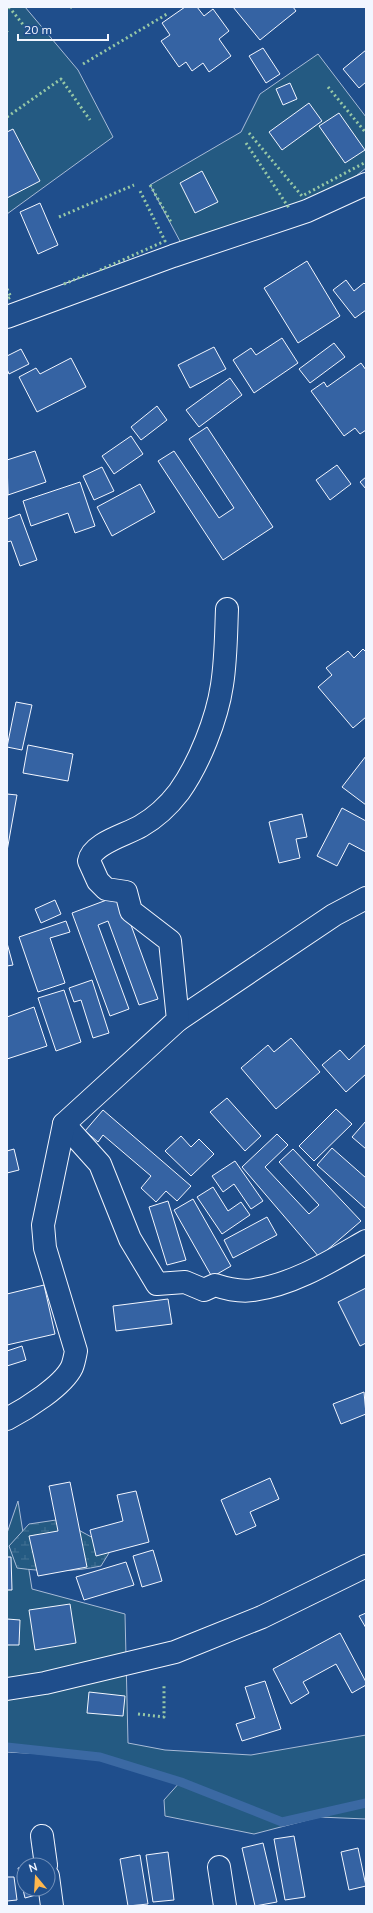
<svg xmlns="http://www.w3.org/2000/svg" width="373" height="1913" font-family="Mulish,sans-serif">
<defs>
<pattern id="wetland-marsh" width="20" height="14" patternUnits="userSpaceOnUse"><rect width="20" height="14" fill="#245a82"/><path d="M1 5h8M5 5V1M11 12h8M15 12V8" fill="none" stroke="#447295"/></pattern>
</defs>
<rect width="100%" height="100%" fill="#1f4e8c"/>
<g fill="#245a82" stroke="#a8bbd7">
<path d="M 7,7 L 25,7 L 78,70 L 113,137 L 7,214 Z"/>
<path d="M 318,54 L 366,117 L 366,168 L 327,199 L 182,245 L 150,185 L 241,132 L 260,94 Z"/>
<path d="M 18,1501 L 32,1589 L 125,1614 L 128,1743 L 165,1750 L 251,1755 L 366,1735 L 366,1819 L 319,1817 L 254,1834 L 165,1816 L 164,1800 L 181,1781 L 100,1757 L 7,1752 L 7,1533 Z"/>
</g>
<path fill="url(#wetland-marsh)" stroke="#a8bbd7" d="M 56,1520 C 74,1526 88,1536 105,1544 L 109,1553 L 101,1566 C 73,1572 46,1572 17,1568 L 9,1546 L 29,1524 Z"/>
<g fill="none" stroke-linecap="round" stroke-linejoin="round">
<path stroke="#3b69a3" stroke-width="9" d="M 7,1747 L 100,1757 L 181,1782 L 282,1822 L 366,1803"/>
</g>
<g fill="#3563a3" stroke="#f2f6ff">
<path d="M 185,7 L 197,7 L 204,16 L 213,9 L 229,31 L 219,39 L 231,56 L 209,72 L 203,63 L 192,71 L 186,62 L 179,67 L 161,41 L 170,35 L 162,23 Z"/>
<path d="M 233,7 L 293,7 L 296,11 L 260,40 Z"/>
<path d="M 263,48 L 280,74 L 266,83 L 249,56 Z"/>
<path d="M 366,50 L 366,82 L 359,88 L 343,69 Z"/>
<path d="M 290,83 L 297,99 L 283,105 L 276,89 Z"/>
<path d="M 309,103 L 322,121 L 282,150 L 269,132 Z"/>
<path d="M 339,113 L 365,150 L 345,163 L 319,126 Z"/>
<path d="M 13,129 L 40,181 L 7,198 L 7,132 Z"/>
<path d="M 202,171 L 218,202 L 195,213 L 180,183 Z"/>
<path d="M 40,203 L 58,245 L 38,254 L 20,212 Z"/>
<path d="M 307,261 L 340,316 L 298,343 L 264,288 Z"/>
<path d="M 346,280 L 354,291 L 364,283 L 366,285 L 366,310 L 355,318 L 333,290 Z"/>
<path d="M 282,338 L 298,363 L 254,393 L 233,360 L 251,348 L 256,355 Z"/>
<path d="M 334,343 L 345,357 L 310,383 L 299,369 Z"/>
<path d="M 214,347 L 226,369 L 190,388 L 178,365 Z"/>
<path d="M 21,349 L 29,364 L 9,374 L 7,369 L 7,356 Z"/>
<path d="M 71,358 L 86,387 L 37,412 L 19,377 L 36,368 L 40,374 Z"/>
<path d="M 361,363 L 366,370 L 366,430 L 360,434 L 355,428 L 344,436 L 311,391 L 324,382 L 327,387 Z"/>
<path d="M 230,378 L 242,395 L 199,427 L 186,410 Z"/>
<path d="M 157,406 L 167,420 L 141,440 L 131,427 Z"/>
<path d="M 207,427 L 273,527 L 223,560 L 158,461 L 174,451 L 219,518 L 234,508 L 189,439 Z"/>
<path d="M 131,436 L 143,454 L 114,474 L 102,456 Z"/>
<path d="M 35,451 L 46,482 L 8,495 L 7,460 Z"/>
<path d="M 337,465 L 351,484 L 330,500 L 316,480 Z"/>
<path d="M 102,467 L 114,491 L 94,500 L 83,476 Z"/>
<path d="M 366,477 L 366,489 L 360,482 Z"/>
<path d="M 80,482 L 95,526 L 75,533 L 68,513 L 31,526 L 23,501 Z"/>
<path d="M 140,484 L 155,512 L 112,536 L 97,507 Z"/>
<path d="M 20,514 L 37,560 L 20,566 L 11,541 L 7,542 L 7,519 Z"/>
<path d="M 363,649 L 366,652 L 366,717 L 353,728 L 318,687 L 332,675 L 326,668 L 348,651 L 354,658 Z"/>
<path d="M 16,702 L 32,705 L 22,750 L 7,747 Z"/>
<path d="M 28,745 L 73,754 L 68,781 L 23,773 Z"/>
<path d="M 366,756 L 366,805 L 342,787 Z"/>
<path d="M 7,794 L 17,795 L 7,851 Z"/>
<path d="M 342,808 L 366,821 L 366,852 L 349,843 L 337,866 L 317,856 Z"/>
<path d="M 302,814 L 307,837 L 296,839 L 300,858 L 279,863 L 269,822 Z"/>
<path d="M 120,895 L 158,999 L 139,1005 L 108,921 L 98,925 L 129,1009 L 110,1016 L 72,913 Z"/>
<path d="M 55,900 L 61,914 L 41,923 L 35,909 Z"/>
<path d="M 66,921 L 70,932 L 50,938 L 65,983 L 38,992 L 19,937 Z"/>
<path d="M 7,943 L 13,965 L 7,966 Z"/>
<path d="M 92,980 L 109,1033 L 93,1038 L 81,1000 L 74,1002 L 69,988 Z"/>
<path d="M 64,990 L 81,1042 L 56,1051 L 38,998 Z"/>
<path d="M 34,1007 L 47,1046 L 7,1059 L 7,1017 Z"/>
<path d="M 291,1038 L 320,1072 L 276,1109 L 241,1068 L 268,1045 L 274,1052 Z"/>
<path d="M 366,1044 L 366,1074 L 346,1092 L 322,1065 L 340,1050 L 349,1060 Z"/>
<path d="M 227,1098 L 261,1136 L 245,1151 L 210,1112 Z"/>
<path d="M 336,1109 L 352,1124 L 314,1161 L 299,1146 Z"/>
<path d="M 103,1110 L 191,1186 L 177,1201 L 166,1191 L 156,1202 L 141,1188 L 151,1176 L 103,1135 L 98,1142 L 85,1131 Z"/>
<path d="M 366,1121 L 366,1149 L 352,1137 Z"/>
<path d="M 277,1134 L 288,1145 L 265,1167 L 309,1214 L 319,1205 L 279,1162 L 293,1149 L 361,1221 L 319,1257 L 242,1167 Z"/>
<path d="M 181,1136 L 191,1147 L 199,1139 L 214,1154 L 191,1176 L 165,1151 Z"/>
<path d="M 332,1148 L 366,1178 L 366,1209 L 317,1165 Z"/>
<path d="M 14,1149 L 19,1170 L 7,1173 L 7,1151 Z"/>
<path d="M 235,1161 L 263,1201 L 251,1209 L 234,1184 L 223,1192 L 212,1176 Z"/>
<path d="M 213,1187 L 228,1211 L 241,1202 L 250,1215 L 222,1234 L 197,1197 Z"/>
<path d="M 193,1199 L 231,1266 L 212,1277 L 174,1210 Z"/>
<path d="M 168,1201 L 186,1260 L 167,1265 L 149,1207 Z"/>
<path d="M 267,1217 L 277,1235 L 233,1258 L 224,1240 Z"/>
<path d="M 44,1285 L 55,1334 L 7,1345 L 7,1294 Z"/>
<path d="M 366,1288 L 366,1343 L 360,1346 L 338,1302 Z"/>
<path d="M 168,1299 L 172,1324 L 116,1331 L 113,1306 Z"/>
<path d="M 22,1346 L 26,1360 L 7,1366 L 7,1351 Z"/>
<path d="M 364,1392 L 366,1414 L 341,1424 L 333,1404 Z"/>
<path d="M 270,1478 L 279,1499 L 250,1512 L 256,1526 L 236,1535 L 221,1500 Z"/>
<path d="M 70,1482 L 87,1567 L 38,1576 L 29,1536 L 58,1531 L 49,1486 Z"/>
<path d="M 136,1491 L 149,1542 L 96,1556 L 90,1530 L 123,1521 L 117,1495 Z"/>
<path d="M 153,1550 L 162,1581 L 142,1587 L 133,1556 Z"/>
<path d="M 7,1557 L 11,1557 L 12,1590 L 7,1590 Z"/>
<path d="M 126,1562 L 134,1585 L 84,1600 L 76,1577 Z"/>
<path d="M 70,1604 L 76,1643 L 35,1650 L 29,1610 Z"/>
<path d="M 366,1613 L 366,1628 L 359,1616 Z"/>
<path d="M 7,1619 L 20,1620 L 19,1645 L 7,1645 Z"/>
<path d="M 340,1633 L 366,1682 L 366,1685 L 352,1693 L 336,1664 L 303,1682 L 309,1693 L 291,1704 L 273,1669 Z"/>
<path d="M 265,1681 L 281,1729 L 242,1741 L 236,1724 L 255,1718 L 245,1687 Z"/>
<path d="M 89,1692 L 125,1696 L 123,1716 L 87,1713 Z"/>
<path d="M 294,1836 L 305,1897 L 285,1900 L 274,1839 Z"/>
<path d="M 263,1843 L 277,1902 L 255,1906 L 242,1848 Z"/>
<path d="M 358,1848 L 366,1886 L 349,1890 L 341,1852 Z"/>
<path d="M 168,1852 L 174,1900 L 153,1902 L 146,1855 Z"/>
<path d="M 140,1855 L 148,1904 L 128,1906 L 120,1859 Z"/>
<path d="M 24,1867 L 24,1889 L 42,1889 L 43,1893 L 25,1898 L 18,1868 Z"/>
<path d="M 7,1877 L 14,1877 L 17,1900 L 7,1901 Z"/>
</g>
<g fill="none" stroke-linecap="round" stroke-linejoin="round">
<g stroke="#f2f6ff" stroke-width="24">
<g id="minor">
<path d="M 7,317 L 173,256 L 307,211 L 366,184"/>
<path d="M 178,1020 L 334,915 L 366,898"/>
<path d="M 64,1124 L 100,1164 L 130,1239 L 157,1284 L 185,1282 L 204,1290 L 215,1285 C 227,1289 241,1292 254,1290 C 295,1284 331,1261 366,1241"/>
<path d="M 7,1419 C 26,1409 63,1386 72,1367 C 74,1362 75,1356 76,1351 L 45,1248 L 43,1225 L 64,1124 L 178,1020 L 170,941 L 131,911 L 126,892 L 106,889 L 98,881 L 89,861 C 92,843 126,835 141,826 C 155,818 169,805 179,792 C 199,764 217,719 222,685 C 226,660 226,634 227,609"/>
<path d="M 7,1689 L 45,1683 L 175,1652 L 262,1617 L 366,1566"/>
<path d="M 42,1836 L 46,1865"/>
<path d="M 219,1867 L 225,1906"/>
<path d="M 48,1876 L 52,1906"/>
</g>
</g>
<use href="#minor" stroke="#1f4e8c" stroke-width="22"/>
<g stroke="#97c8a6" stroke-width="3" stroke-dasharray="2 3" stroke-linecap="butt">
<path d="M 9,7 L 29,32"/>
<path d="M 70,8 L 71,7"/>
<path d="M 7,32 L 7,31"/>
<path d="M 83,64 L 167,14"/>
<path d="M 328,87 L 366,133"/>
<path d="M 7,117 L 61,79 L 90,120"/>
<path d="M 249,133 L 302,196 L 366,162"/>
<path d="M 246,143 L 289,208"/>
<path d="M 150,185 L 172,224"/>
<path d="M 59,217 L 134,185"/>
<path d="M 100,270 L 165,241 L 140,191"/>
<path d="M 64,284 L 88,274"/>
<path d="M 7,289 L 11,297 L 7,299"/>
<path d="M 138,1714 L 164,1717 L 164,1686"/>
</g>
</g>
<rect width="373" height="1913" fill="none" stroke="#f2f6ff" stroke-width="16"/>
<g transform="translate(36 1877) rotate(342)"><circle r="19" fill="#1f4e8c" stroke="#7391ba"/>
<path d="M0-3L7 15L0 10L-7 15Z" fill="#ffb74d"/>
<text y="-6" font-size="11" font-weight="bold" text-anchor="middle" fill="#f2f6ff">N</text>
</g>
<path d="M18 34v6h90v-6" fill="none" stroke="#f2f6ff" stroke-width="2"/>
<text x="24" y="34" font-size="12" fill="#f2f6ff" stroke="#1f4e8c" stroke-width="3" paint-order="stroke">20 m</text>
</svg>
